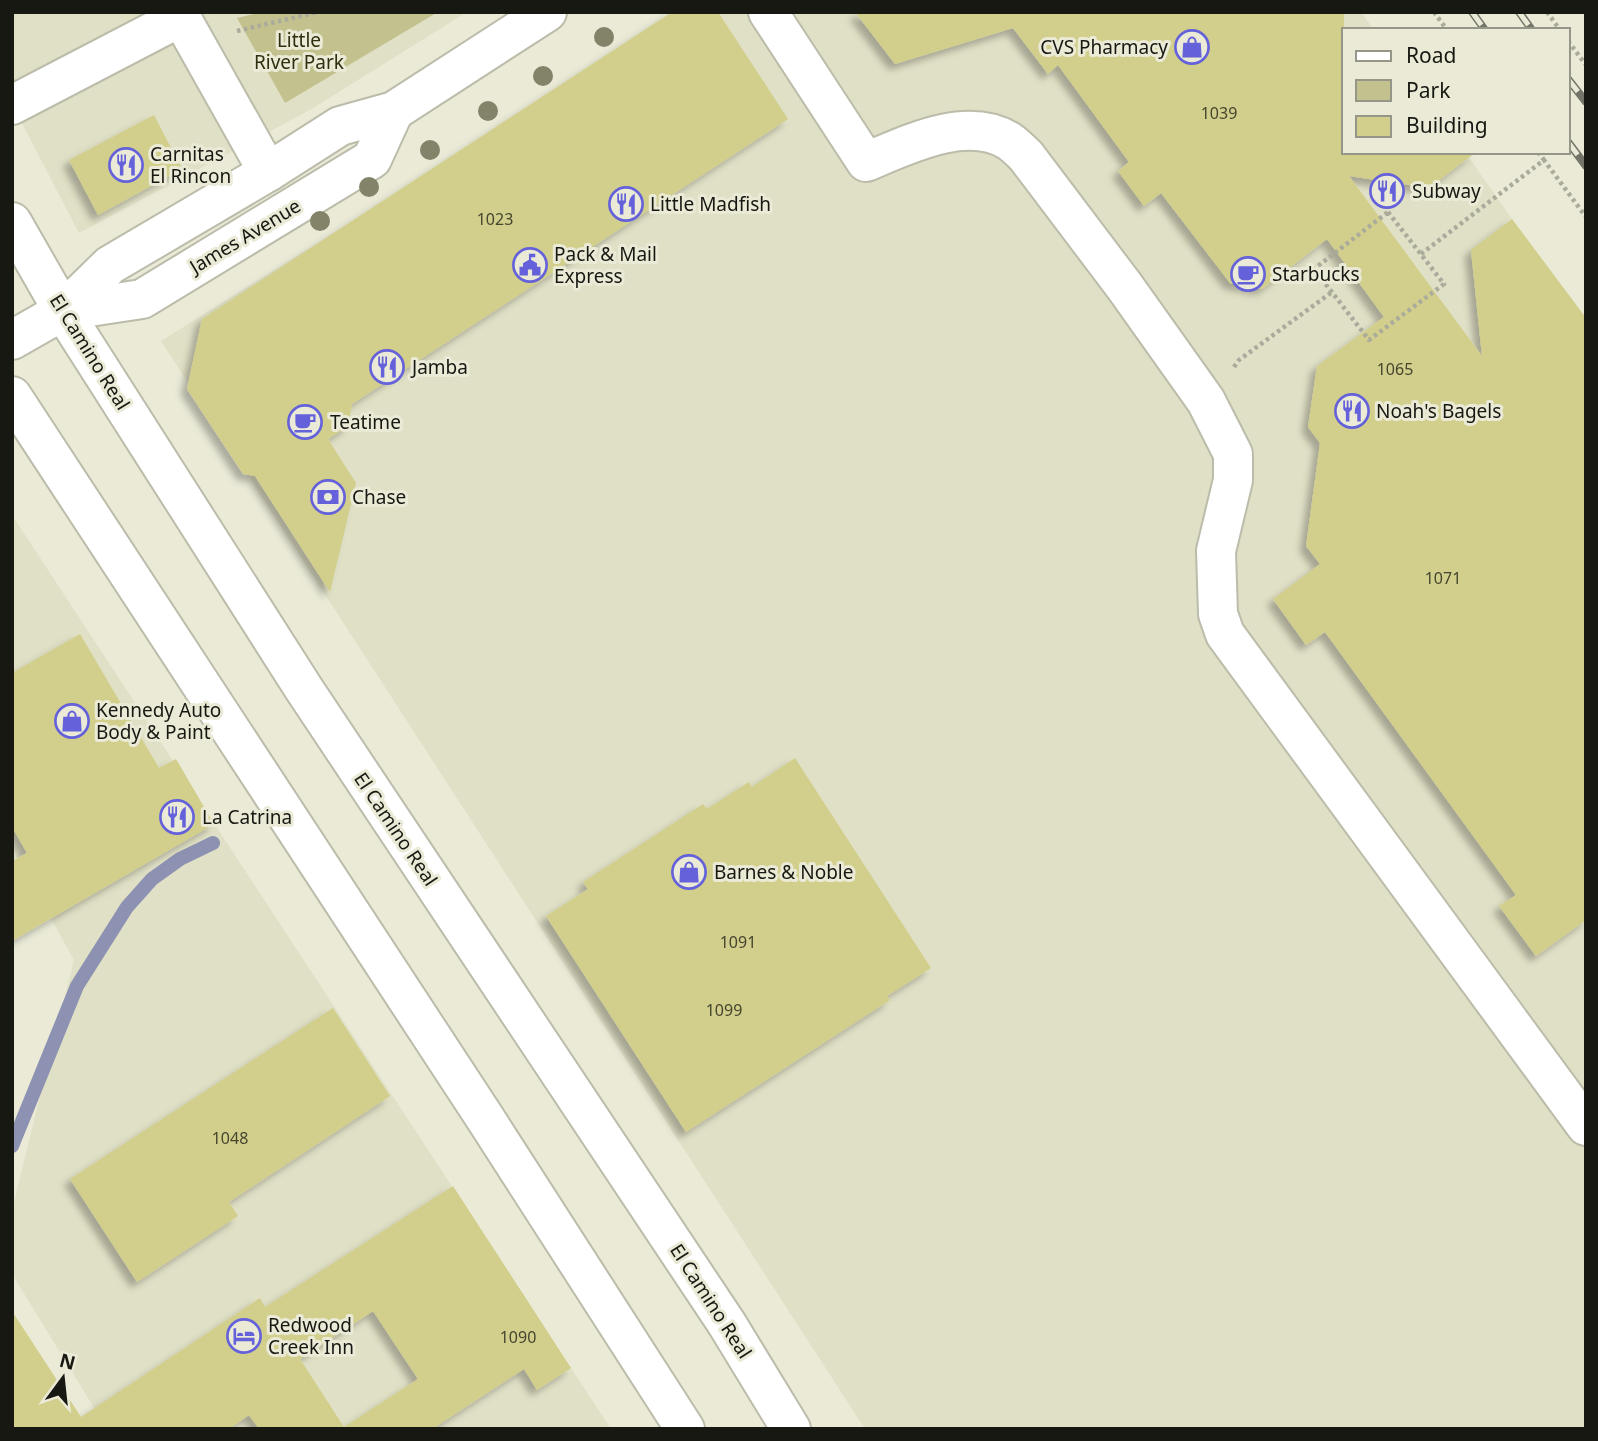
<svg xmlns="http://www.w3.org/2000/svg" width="1598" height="1441" font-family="'Noto Sans',sans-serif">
<defs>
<filter id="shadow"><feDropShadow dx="-6" dy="6" stdDeviation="3.5" flood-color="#0004"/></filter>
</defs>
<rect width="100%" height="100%" fill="#eaead7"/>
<g fill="#e0e0c6">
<path d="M 12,12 L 467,12 L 310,110 L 79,233 L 12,104 Z"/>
<path d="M 687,12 L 1361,12 L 1374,30 L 1344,30 L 1344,152 L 1465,152 L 1512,219 L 1586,318 L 1586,1429 L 865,1429 L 161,341 Z"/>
<path d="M 12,515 L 611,1429 L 107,1429 L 12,1274 L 12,1210 L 74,960 L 12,849 Z"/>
</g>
<path fill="#c3c28e" d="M 263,12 L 438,12 L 285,103 L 237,18 Z"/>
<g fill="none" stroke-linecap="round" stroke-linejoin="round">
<path stroke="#8d91b2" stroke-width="14" d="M 12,1146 L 77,986 L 127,907 L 152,879 L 180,859 L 213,843"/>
</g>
<g fill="#d1cf8b" fill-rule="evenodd" filter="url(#shadow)">
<path d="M 672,12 L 718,12 L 788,119 L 352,404 L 348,426 L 328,439 L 356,483 L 330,592 L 255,476 L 243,474 L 187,389 L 202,319 Z"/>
<path d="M 855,12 L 1344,12 L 1344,152 L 1476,152 L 1429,188 L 1349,176 L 1482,356 L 1471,250 L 1512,219 L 1586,318 L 1586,920 L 1536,956 L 1499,906 L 1516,895 L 1325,632 L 1306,645 L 1273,599 L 1320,564 L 1306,546 L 1320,443 L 1308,427 L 1317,366 L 1384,317 L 1327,239 L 1262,289 L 1230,283 L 1161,193 L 1144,206 L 1118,171 L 1129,162 L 1058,65 L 1048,74 L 1013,28 L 895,64 Z"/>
<path d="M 154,115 L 182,169 L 98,215 L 69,160 Z"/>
<path d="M 80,634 L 159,768 L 176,759 L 214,824 L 12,941 L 12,861 L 27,853 L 12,827 L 12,673 Z"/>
<path d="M 795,758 L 931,968 L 887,996 L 890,1000 L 686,1132 L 546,916 L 588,889 L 583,882 L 703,804 L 707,809 L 749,782 L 752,787 Z"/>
<path d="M 333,1008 L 390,1096 L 229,1202 L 238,1216 L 137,1282 L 70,1179 Z"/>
<path d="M 453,1186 L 571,1368 L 537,1390 L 524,1369 L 432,1429 L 259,1429 L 249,1415 L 229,1429 L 12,1429 L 12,1311 L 81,1417 L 260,1298 L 265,1307 ZM 373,1311 L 418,1379 L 344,1427 L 300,1359 Z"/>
</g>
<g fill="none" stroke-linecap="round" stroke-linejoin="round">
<g stroke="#bcbcaa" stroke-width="42">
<g id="minor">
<path d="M 178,12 L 268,172"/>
<path d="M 768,12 L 866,162 C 907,145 966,115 1009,141 C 1015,145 1021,151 1026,156 L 1125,287 L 1206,401 L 1233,454 L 1233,480 L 1216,551 L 1218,614 L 1225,634 L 1586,1126"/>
<path d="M 12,105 L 181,17"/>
<path d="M 63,311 L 142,299 L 372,159 L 394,111"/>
<path d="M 12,340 L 63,311 L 110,265 L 268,172 L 340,126 L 394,111 L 547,12"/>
</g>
</g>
<g stroke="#bcbcaa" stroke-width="42">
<g id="major">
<path d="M 12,222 L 63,311 L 304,689 L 727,1324 L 791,1429"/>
<path d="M 12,396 L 485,1118 L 685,1429"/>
</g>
</g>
<g stroke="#abab9c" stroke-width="4.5" stroke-dasharray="3.5 3.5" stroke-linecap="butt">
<path d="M 1434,12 L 1447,30"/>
<path d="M 1547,12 L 1560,30"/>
<path d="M 237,31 L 318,12"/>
<path d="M 1568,41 L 1586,65"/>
<path d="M 1538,152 L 1544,160"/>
<path d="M 1388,212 L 1444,284 L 1369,340 L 1314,269 Z"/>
<path d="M 1421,254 L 1544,160 L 1586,217"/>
<path d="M 1234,367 L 1239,360 L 1332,292"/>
</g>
<use href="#minor" stroke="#fff" stroke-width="38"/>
<use href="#major" stroke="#fff" stroke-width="38"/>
<g stroke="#747469" stroke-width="8">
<g id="rail">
<path d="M 1472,12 L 1485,30"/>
<path d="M 1519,12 L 1532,30"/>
<path d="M 1568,79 L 1586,102"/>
<path d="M 1568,142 L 1586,166"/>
</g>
</g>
<use href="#rail" stroke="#eaead7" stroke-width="5" stroke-dasharray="16" stroke-linecap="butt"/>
</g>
<g fill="#838369">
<circle cx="604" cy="37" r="10"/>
<circle cx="543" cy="76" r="10"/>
<circle cx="488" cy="111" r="10"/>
<circle cx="430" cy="150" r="10"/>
<circle cx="369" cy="187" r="10"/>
<circle cx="320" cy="221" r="10"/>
</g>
<defs>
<g id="shop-ring" transform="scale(1.75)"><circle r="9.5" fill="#eaead7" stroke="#6461da" stroke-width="1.5"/><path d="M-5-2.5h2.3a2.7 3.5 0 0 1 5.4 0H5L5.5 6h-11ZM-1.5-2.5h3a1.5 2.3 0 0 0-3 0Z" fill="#6461da"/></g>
<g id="restaurant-ring" transform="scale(1.75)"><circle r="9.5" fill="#eaead7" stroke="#6461da" stroke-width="1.5"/><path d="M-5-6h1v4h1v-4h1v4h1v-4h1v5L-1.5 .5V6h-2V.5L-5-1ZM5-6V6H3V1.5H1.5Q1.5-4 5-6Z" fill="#6461da"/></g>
<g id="civic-ring" transform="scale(1.75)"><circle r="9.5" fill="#eaead7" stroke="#6461da" stroke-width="1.5"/><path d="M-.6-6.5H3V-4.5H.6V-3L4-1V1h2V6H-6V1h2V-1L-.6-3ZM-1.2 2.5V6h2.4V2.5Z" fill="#6461da"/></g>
<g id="cafe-ring" transform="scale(1.75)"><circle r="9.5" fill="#eaead7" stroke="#6461da" stroke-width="1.5"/><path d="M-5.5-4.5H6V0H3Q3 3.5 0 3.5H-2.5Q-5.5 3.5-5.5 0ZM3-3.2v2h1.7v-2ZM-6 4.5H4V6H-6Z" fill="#6461da"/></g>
<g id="bank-ring" transform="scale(1.75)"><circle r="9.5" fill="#eaead7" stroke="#6461da" stroke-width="1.5"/><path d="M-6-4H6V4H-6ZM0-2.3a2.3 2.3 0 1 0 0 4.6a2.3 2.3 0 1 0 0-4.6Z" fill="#6461da"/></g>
<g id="hotel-ring" transform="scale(1.75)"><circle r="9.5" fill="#eaead7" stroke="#6461da" stroke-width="1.5"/><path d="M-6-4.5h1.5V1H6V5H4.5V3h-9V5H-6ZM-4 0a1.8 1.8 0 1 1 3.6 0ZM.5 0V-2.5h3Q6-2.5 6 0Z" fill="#6461da"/></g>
</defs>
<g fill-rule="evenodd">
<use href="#shop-ring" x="1192" y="47"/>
<use href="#restaurant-ring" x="126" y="165"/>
<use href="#restaurant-ring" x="1387" y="191"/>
<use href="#restaurant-ring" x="626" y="204"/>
<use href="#civic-ring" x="530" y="265"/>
<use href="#cafe-ring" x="1248" y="274"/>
<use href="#restaurant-ring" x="387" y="367"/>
<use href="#restaurant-ring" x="1352" y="411"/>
<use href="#cafe-ring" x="305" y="422"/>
<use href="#bank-ring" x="328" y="497"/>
<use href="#shop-ring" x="72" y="721"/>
<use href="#restaurant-ring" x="177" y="817"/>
<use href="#shop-ring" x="689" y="872"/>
<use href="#hotel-ring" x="244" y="1336"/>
</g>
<g text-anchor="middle" stroke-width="6" stroke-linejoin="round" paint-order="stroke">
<g font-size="16" fill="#464630">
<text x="1219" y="119">1039</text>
<text x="495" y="225">1023</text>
<text x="1395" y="375">1065</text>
<text x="1443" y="584">1071</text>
<text x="738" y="948">1091</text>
<text x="724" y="1016">1099</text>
<text x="230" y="1144">1048</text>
<text x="518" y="1343">1090</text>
</g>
<g font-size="19" fill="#2f2e0f" stroke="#eaead7">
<text x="299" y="47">Little<tspan x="299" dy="22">River Park</tspan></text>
</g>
<g font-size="19" fill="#181812" stroke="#eaead7" text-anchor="start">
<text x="1168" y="54" text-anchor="end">CVS Pharmacy</text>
<text x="150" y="161">Carnitas<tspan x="150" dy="22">El Rincon</tspan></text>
<text x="1412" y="198">Subway</text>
<text x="650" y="211">Little Madfish</text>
<text x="554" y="261">Pack &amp; Mail<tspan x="554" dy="22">Express</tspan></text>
<text x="1272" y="281">Starbucks</text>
<text x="412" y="374">Jamba</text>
<text x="1376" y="418">Noah's Bagels</text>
<text x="330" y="429">Teatime</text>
<text x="352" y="504">Chase</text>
<text x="96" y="717">Kennedy Auto<tspan x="96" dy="22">Body &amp; Paint</tspan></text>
<text x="202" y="824">La Catrina</text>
<text x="714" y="879">Barnes &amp; Noble</text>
<text x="268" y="1332">Redwood<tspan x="268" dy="22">Creek Inn</tspan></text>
</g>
<g font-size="19" fill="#181812" stroke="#eaead7">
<text transform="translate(245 236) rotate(-31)" y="7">James Avenue</text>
<text transform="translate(90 352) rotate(58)" y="7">El Camino Real</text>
<text transform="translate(396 829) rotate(56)" y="7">El Camino Real</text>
<text transform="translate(711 1301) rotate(57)" y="7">El Camino Real</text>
</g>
</g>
<rect width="1598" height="1441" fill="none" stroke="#181812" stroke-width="28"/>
<rect x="1342" y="28" width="228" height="126" fill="#eaead7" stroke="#969688" stroke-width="2"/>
<rect x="1356" y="51" width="35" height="10" fill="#ffffff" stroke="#969688" stroke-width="2"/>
<text x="1406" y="63" font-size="21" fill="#181812">Road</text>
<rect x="1356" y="80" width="35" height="21" fill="#c3c28e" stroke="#969688" stroke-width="2"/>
<text x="1406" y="98" font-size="21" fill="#181812">Park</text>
<rect x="1356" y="116" width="35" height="21" fill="#d1cf8b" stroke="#969688" stroke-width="2"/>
<text x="1406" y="133" font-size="21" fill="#181812">Building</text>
<g transform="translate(63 1378) rotate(15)" stroke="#eaead7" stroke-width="5" paint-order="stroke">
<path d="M0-5L12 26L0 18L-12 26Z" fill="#181812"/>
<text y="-10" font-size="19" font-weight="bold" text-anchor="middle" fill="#181812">N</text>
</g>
</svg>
